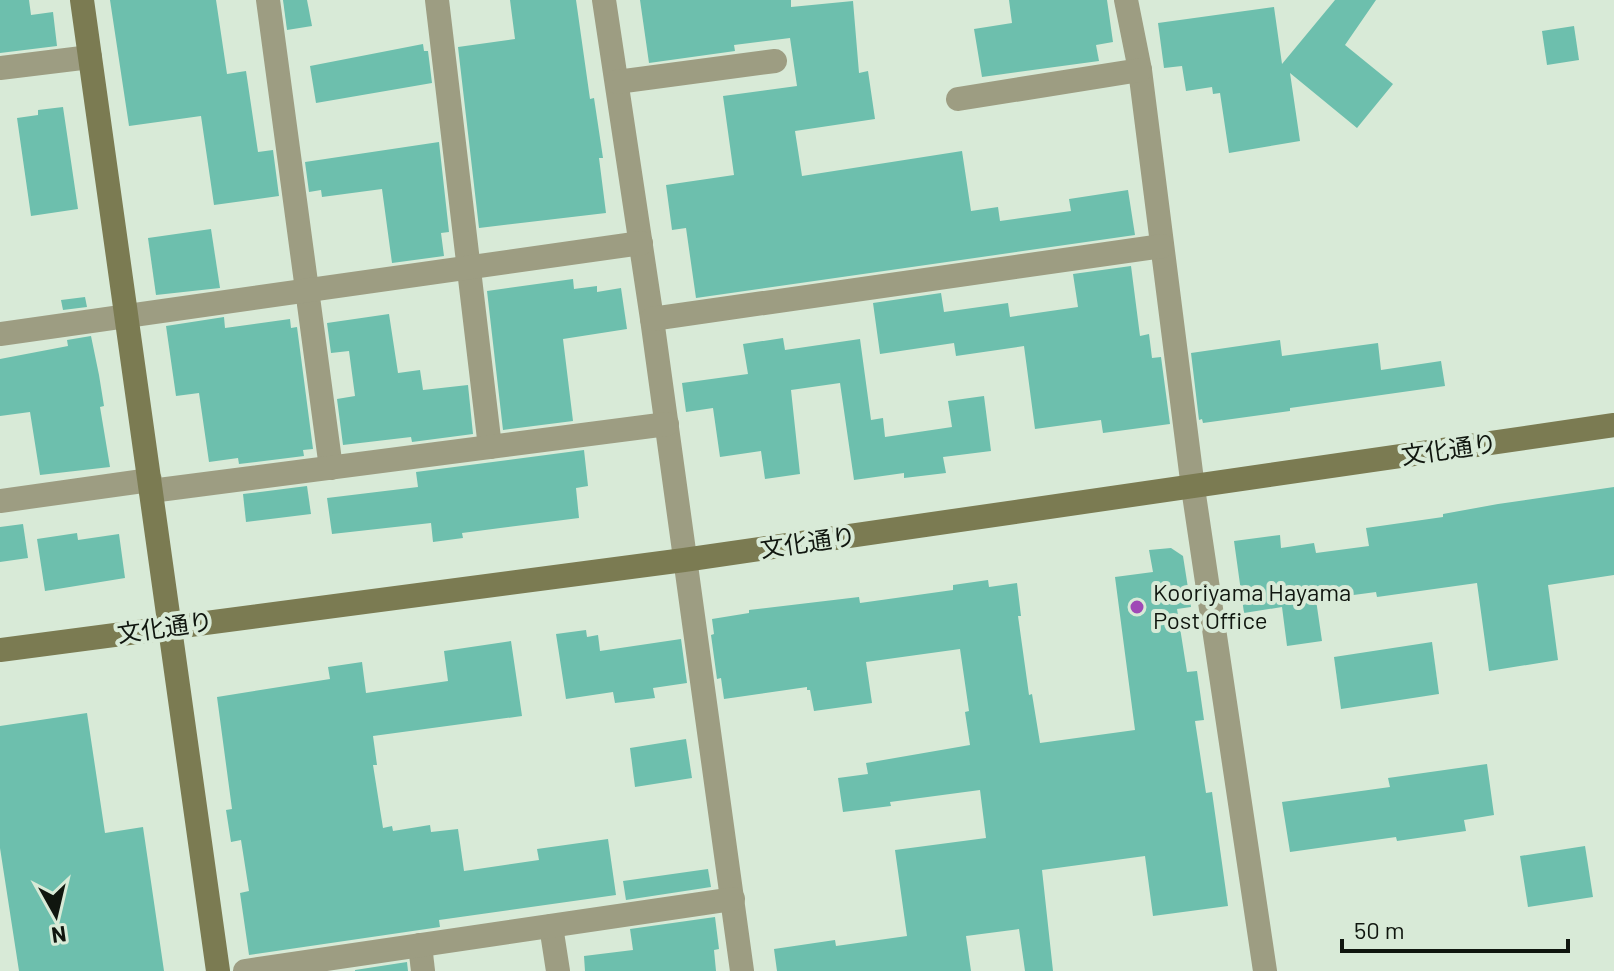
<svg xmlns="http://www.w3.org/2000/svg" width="1614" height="971" font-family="Barlow,'Noto Sans JP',sans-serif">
<rect width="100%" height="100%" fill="#d8ead7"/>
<g fill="#6dbfad">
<path d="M 0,0 L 29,0 L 31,15 L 53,12 L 57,46 L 0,53 Z"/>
<path d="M 110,0 L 216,0 L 227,74 L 246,71 L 258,152 L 273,150 L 279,196 L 214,205 L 201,116 L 129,126 Z"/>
<path d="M 283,0 L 307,0 L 312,26 L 287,30 Z"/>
<path d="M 510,0 L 576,0 L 590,99 L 594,98 L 603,158 L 599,158 L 606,213 L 479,228 L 458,47 L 515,39 Z"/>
<path d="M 640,0 L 791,0 L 791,7 L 853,1 L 859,73 L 868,71 L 875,119 L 795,131 L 802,176 L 962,151 L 971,211 L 998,207 L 1000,221 L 1071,211 L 1069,199 L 1128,190 L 1135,235 L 696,298 L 686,228 L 672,230 L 666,185 L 734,175 L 723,96 L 797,86 L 790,38 L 734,45 L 735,51 L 649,63 Z"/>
<path d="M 1009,0 L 1107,0 L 1113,42 L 1096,45 L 1099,61 L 982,77 L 974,29 L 1012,23 Z"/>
<path d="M 1335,0 L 1376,0 L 1345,45 L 1393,84 L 1357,128 L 1290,73 L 1300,141 L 1229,153 L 1220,93 L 1213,94 L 1212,87 L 1186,91 L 1182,66 L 1164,68 L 1158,23 L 1274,7 L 1282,64 Z"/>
<path d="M 1574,26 L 1579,60 L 1547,65 L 1542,31 Z"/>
<path d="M 423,44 L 424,51 L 428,51 L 432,83 L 316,103 L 310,66 Z"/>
<path d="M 63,107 L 78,209 L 31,216 L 17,118 L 38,115 L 38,110 Z"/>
<path d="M 439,142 L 449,232 L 441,233 L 444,256 L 392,263 L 382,189 L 322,197 L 321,190 L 309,192 L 305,162 Z"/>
<path d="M 211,229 L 220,288 L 156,295 L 148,238 Z"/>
<path d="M 1131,266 L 1140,336 L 1149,334 L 1152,358 L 1161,357 L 1170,424 L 1103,433 L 1101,420 L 1035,429 L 1024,346 L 956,356 L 954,343 L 880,354 L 873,303 L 941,293 L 944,312 L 1008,303 L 1010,317 L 1078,307 L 1073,274 Z"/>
<path d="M 573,279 L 574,289 L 597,286 L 597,292 L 621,288 L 627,329 L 563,339 L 573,421 L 503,430 L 487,291 Z"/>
<path d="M 85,297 L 87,307 L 63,310 L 61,300 Z"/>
<path d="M 389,314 L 398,373 L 420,370 L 423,390 L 468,385 L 473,434 L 412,442 L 411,437 L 343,445 L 337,399 L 355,396 L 349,351 L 331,353 L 327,323 Z"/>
<path d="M 224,317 L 225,328 L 290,319 L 291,328 L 297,327 L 313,449 L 303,450 L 304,456 L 239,464 L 238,458 L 209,462 L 199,393 L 176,396 L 166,326 Z"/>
<path d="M 91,336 L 99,375 L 104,406 L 100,407 L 110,467 L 40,475 L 30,412 L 0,416 L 0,359 L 68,346 L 67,340 Z"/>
<path d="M 783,338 L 785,350 L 860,339 L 871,420 L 883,418 L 885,437 L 952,427 L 948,401 L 984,396 L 991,451 L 943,457 L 946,473 L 904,478 L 904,473 L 854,480 L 840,383 L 791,390 L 800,474 L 765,479 L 761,451 L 720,457 L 713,408 L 686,412 L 682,383 L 748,374 L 743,344 Z"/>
<path d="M 1280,340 L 1282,356 L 1378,343 L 1381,370 L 1441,361 L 1445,386 L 1290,408 L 1290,411 L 1203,423 L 1202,419 L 1199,420 L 1191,353 Z"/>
<path d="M 584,450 L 588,486 L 576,488 L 579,518 L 462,533 L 463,538 L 433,542 L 431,523 L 332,534 L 327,498 L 418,487 L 416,472 Z"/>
<path d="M 307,486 L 311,514 L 246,522 L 243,494 Z"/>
<path d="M 1614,487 L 1614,575 L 1548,585 L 1558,660 L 1489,671 L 1477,583 L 1377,597 L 1376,592 L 1316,600 L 1322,641 L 1287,646 L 1282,607 L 1244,613 L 1234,541 L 1280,535 L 1281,548 L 1314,543 L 1316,553 L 1369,546 L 1366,528 L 1443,517 L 1443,514 L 1498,504 Z"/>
<path d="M 23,524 L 28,558 L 0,562 L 0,527 Z"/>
<path d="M 77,533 L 78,540 L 119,534 L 125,578 L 45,591 L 37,539 Z"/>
<path d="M 1171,548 L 1183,556 L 1191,607 L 1177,609 L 1187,672 L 1197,671 L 1204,720 L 1195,721 L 1206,793 L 1212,792 L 1228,906 L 1153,916 L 1145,856 L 1042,870 L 1053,971 L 1025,971 L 1019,929 L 966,936 L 971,971 L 777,971 L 774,949 L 835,940 L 836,946 L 907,936 L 895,850 L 986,838 L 980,790 L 890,802 L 891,806 L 843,812 L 838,778 L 868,774 L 866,763 L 970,745 L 965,712 L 969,711 L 960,649 L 866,662 L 872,703 L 814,711 L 810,690 L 807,690 L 807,687 L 724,699 L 721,678 L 717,679 L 711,635 L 714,634 L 712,619 L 749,613 L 749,610 L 859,597 L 860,603 L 953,590 L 953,585 L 988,580 L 989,587 L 1017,583 L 1021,616 L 1018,616 L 1029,695 L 1032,694 L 1040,743 L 1135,730 L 1115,577 L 1153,572 L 1149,550 Z"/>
<path d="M 586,630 L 587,637 L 598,635 L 600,651 L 681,639 L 687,683 L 653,688 L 655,698 L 615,703 L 613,692 L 566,699 L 556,634 Z"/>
<path d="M 511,641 L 522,716 L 373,736 L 377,765 L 373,765 L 383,828 L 392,826 L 393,831 L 430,825 L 431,832 L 458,829 L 464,871 L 539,860 L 537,849 L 608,839 L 616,895 L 439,920 L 440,927 L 249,955 L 240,893 L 249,891 L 241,840 L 231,842 L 226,810 L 232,809 L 217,697 L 330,679 L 328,667 L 362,662 L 366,693 L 448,681 L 444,651 Z"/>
<path d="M 1432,642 L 1439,694 L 1341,709 L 1334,657 Z"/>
<path d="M 87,713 L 105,833 L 143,827 L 164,971 L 19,971 L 0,848 L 0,726 Z"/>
<path d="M 686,739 L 692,778 L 635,787 L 630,748 Z"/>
<path d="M 1487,764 L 1494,815 L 1464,820 L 1466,831 L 1397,841 L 1396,837 L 1290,852 L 1282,802 L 1390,787 L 1388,778 Z"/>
<path d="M 1585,846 L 1593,897 L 1528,907 L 1520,856 Z"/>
<path d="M 708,869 L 711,887 L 626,900 L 623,881 Z"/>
<path d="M 715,917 L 719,949 L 714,950 L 716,971 L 585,971 L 584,956 L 633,950 L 630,929 Z"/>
<path d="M 407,962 L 408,971 L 355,971 L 355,970 Z"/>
</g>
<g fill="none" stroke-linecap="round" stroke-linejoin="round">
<g stroke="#9d9d82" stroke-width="24">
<path d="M 268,0 L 331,468"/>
<path d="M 437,0 L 490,447"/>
<path d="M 604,0 L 652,319 L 742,971"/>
<path d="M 1126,0 L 1140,70 L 1193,488 L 1265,971"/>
<path d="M 0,68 L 90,57"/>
<path d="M 617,82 L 775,61"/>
<path d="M 958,99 L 1140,70"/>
<path d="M 652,319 L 1162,246"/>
<path d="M 0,334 L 641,243"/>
<path d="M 151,491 L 667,424"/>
<path d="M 0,501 L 150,480"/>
<path d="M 551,926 L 558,971"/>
<path d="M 420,945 L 423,971"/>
<path d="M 245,971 L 733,899"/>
</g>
<g stroke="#7b7b52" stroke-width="24">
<path d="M 82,0 L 218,971"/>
<path d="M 0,650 L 684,560 L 1614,425"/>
</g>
</g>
<circle fill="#9f49b6" stroke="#d8ead7" stroke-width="3" cx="1137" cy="607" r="8"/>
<g text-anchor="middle" stroke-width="8" stroke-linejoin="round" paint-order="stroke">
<g font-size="24" fill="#10160f" stroke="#d8ead7">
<text transform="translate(1449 450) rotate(-8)" y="8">文化通り</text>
<text transform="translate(808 543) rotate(-8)" y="8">文化通り</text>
<text transform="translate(165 628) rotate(-8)" y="8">文化通り</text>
</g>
<g font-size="24" fill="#10160f" stroke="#d8ead7" text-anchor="start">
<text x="1153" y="601">Kooriyama Hayama<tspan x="1153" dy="28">Post Office</tspan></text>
</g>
</g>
<g transform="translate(56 915) rotate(172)" stroke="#d8ead7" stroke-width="6" paint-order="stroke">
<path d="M0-6L14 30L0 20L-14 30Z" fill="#10160f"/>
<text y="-12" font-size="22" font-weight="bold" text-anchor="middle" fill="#10160f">N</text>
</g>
<path d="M1342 939v12h226v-12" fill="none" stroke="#10160f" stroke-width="4"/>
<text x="1354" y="939" font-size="24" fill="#10160f" stroke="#d8ead7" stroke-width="6" paint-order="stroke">50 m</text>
</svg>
